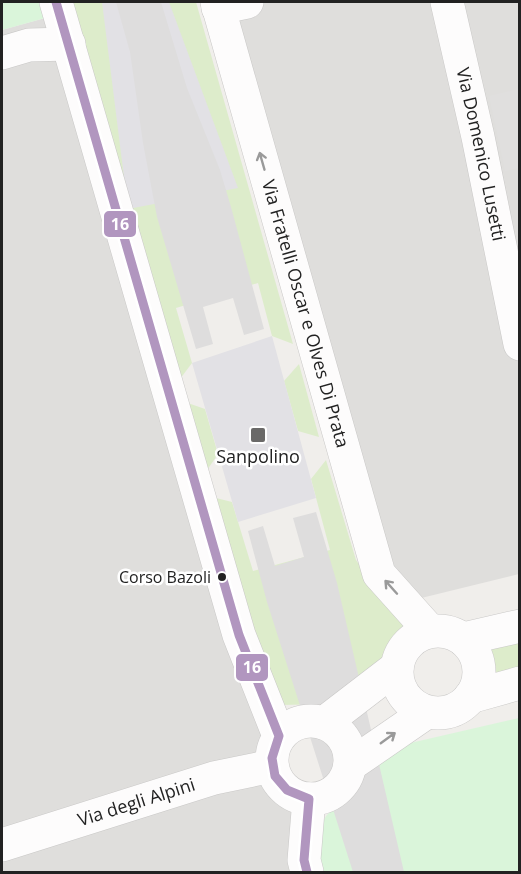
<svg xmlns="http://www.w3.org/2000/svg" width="521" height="874" font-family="'Open Sans',sans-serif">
<rect width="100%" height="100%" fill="#f0eeeb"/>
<g fill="#dfdedc">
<path d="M 247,2 L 519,2 L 519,574 L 405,602 L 218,8 Z"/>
<path d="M 45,18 L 279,736 L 272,766 L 278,783 L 293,795 L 309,799 L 307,872 L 2,872 L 2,30 Z"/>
</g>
<g fill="#ddeccb">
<path d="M 71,2 L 196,2 L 293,344 L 272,336 L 258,283 L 176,308 L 192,363 L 177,383 Z"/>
<path d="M 299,364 L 319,437 L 298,431 L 284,381 Z"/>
<path d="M 182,401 L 205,409 L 218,454 L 203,476 Z"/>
<path d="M 326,460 L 356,560 L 378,591 L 409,622 L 393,637 L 383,657 L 327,704 L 281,705 L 250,640 L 208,496 L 232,502 L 253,571 L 330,550 L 311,479 Z"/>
<path d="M 519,638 L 519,672 L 496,676 L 486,645 Z"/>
</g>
<g fill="#daf5da">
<path d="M 2,2 L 40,2 L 45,18 L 2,30 Z"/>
<path d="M 519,718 L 519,872 L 310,872 L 305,857 L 326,816 L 372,769 L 406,744 Z"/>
</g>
<path fill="#e0dfde" d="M 519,89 L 519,168 L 505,171 L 489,96 Z"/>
<g fill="#e2e1e5">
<path d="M 102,2 L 169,2 L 238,188 L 128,209 Z"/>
<path d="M 272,336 L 316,498 L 238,522 L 192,363 Z"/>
</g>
<g fill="#dedddd">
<path d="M 116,2 L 161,2 L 187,88 L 220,170 L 231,207 L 264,329 L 244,335 L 233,298 L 203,307 L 213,344 L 196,349 L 157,217 L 143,143 L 130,52 Z"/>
<path d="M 316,512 L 337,583 L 404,872 L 353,872 L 267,602 L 248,531 L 263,526 L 275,566 L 304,557 L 293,518 Z"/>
</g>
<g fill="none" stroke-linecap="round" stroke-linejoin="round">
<g stroke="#c9c8c7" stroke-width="34">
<g id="minor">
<path d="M 56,2 L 239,635 L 279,736"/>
<path id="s1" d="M 217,2 L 379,574 L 430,631"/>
<path id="s2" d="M 447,2 L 478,137 L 520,344"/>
<path d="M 218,8 L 247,2"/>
<path d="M 2,53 L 29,45 L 69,44"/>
<circle cx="438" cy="672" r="41"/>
<path d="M 463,639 L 520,626"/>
<path d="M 470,697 L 520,683"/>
<circle cx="311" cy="760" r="39"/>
<path d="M 324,723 L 397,667"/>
<path d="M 350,765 L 427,712"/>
<path id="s3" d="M 2,845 L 214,778 L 272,766"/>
<path d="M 307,872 L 304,860 L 309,799"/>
</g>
</g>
<use href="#minor" stroke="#fdfcfc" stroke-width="33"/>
<g stroke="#fff" stroke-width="14">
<path id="bus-1" d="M 56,2 L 239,635 L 279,736 L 272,758 L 275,776 L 287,790 L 309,799 L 304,860 L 307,872"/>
</g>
<use href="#bus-1" stroke="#b196bf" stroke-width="9"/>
</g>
<defs><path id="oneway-shaft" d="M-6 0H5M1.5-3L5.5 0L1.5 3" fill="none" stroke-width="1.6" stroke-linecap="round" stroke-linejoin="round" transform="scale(1.5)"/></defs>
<g stroke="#9a9a9a">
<use href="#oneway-shaft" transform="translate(262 161) rotate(-106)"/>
<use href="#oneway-shaft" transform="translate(391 587) rotate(-132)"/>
<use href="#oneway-shaft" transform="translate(388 738) rotate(-36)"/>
</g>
<rect fill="#6a6968" stroke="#fff" stroke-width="2" x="250" y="427" width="16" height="16" rx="3"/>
<circle fill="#222" stroke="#fff" stroke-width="2" cx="222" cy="577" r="5"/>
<g text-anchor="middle" stroke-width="5" stroke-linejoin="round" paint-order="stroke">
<g font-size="16" fill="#222" stroke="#fff" text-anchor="end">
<text x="211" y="583">Corso Bazoli</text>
</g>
<g font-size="18" fill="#222" stroke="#fff">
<text dy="6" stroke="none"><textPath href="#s2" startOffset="156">Via Domenico Lusetti</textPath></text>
<text dy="6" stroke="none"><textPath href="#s1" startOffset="324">Via Fratelli Oscar e Olves Di Prata</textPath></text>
<text dy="6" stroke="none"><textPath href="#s3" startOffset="141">Via degli Alpini</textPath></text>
</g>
<g font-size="18" fill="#222" stroke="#fff">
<text x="258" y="463">Sanpolino</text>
</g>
</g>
<g stroke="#fff" stroke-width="2">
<rect x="103" y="210" width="34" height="28" rx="6" fill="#b196bf"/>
<rect x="235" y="653" width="34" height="29" rx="6" fill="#b196bf"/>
</g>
<g font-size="16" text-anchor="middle" font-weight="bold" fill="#fff">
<text x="120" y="230">16</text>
<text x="252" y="673">16</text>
</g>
<rect width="521" height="874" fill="none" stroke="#222222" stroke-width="6"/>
</svg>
